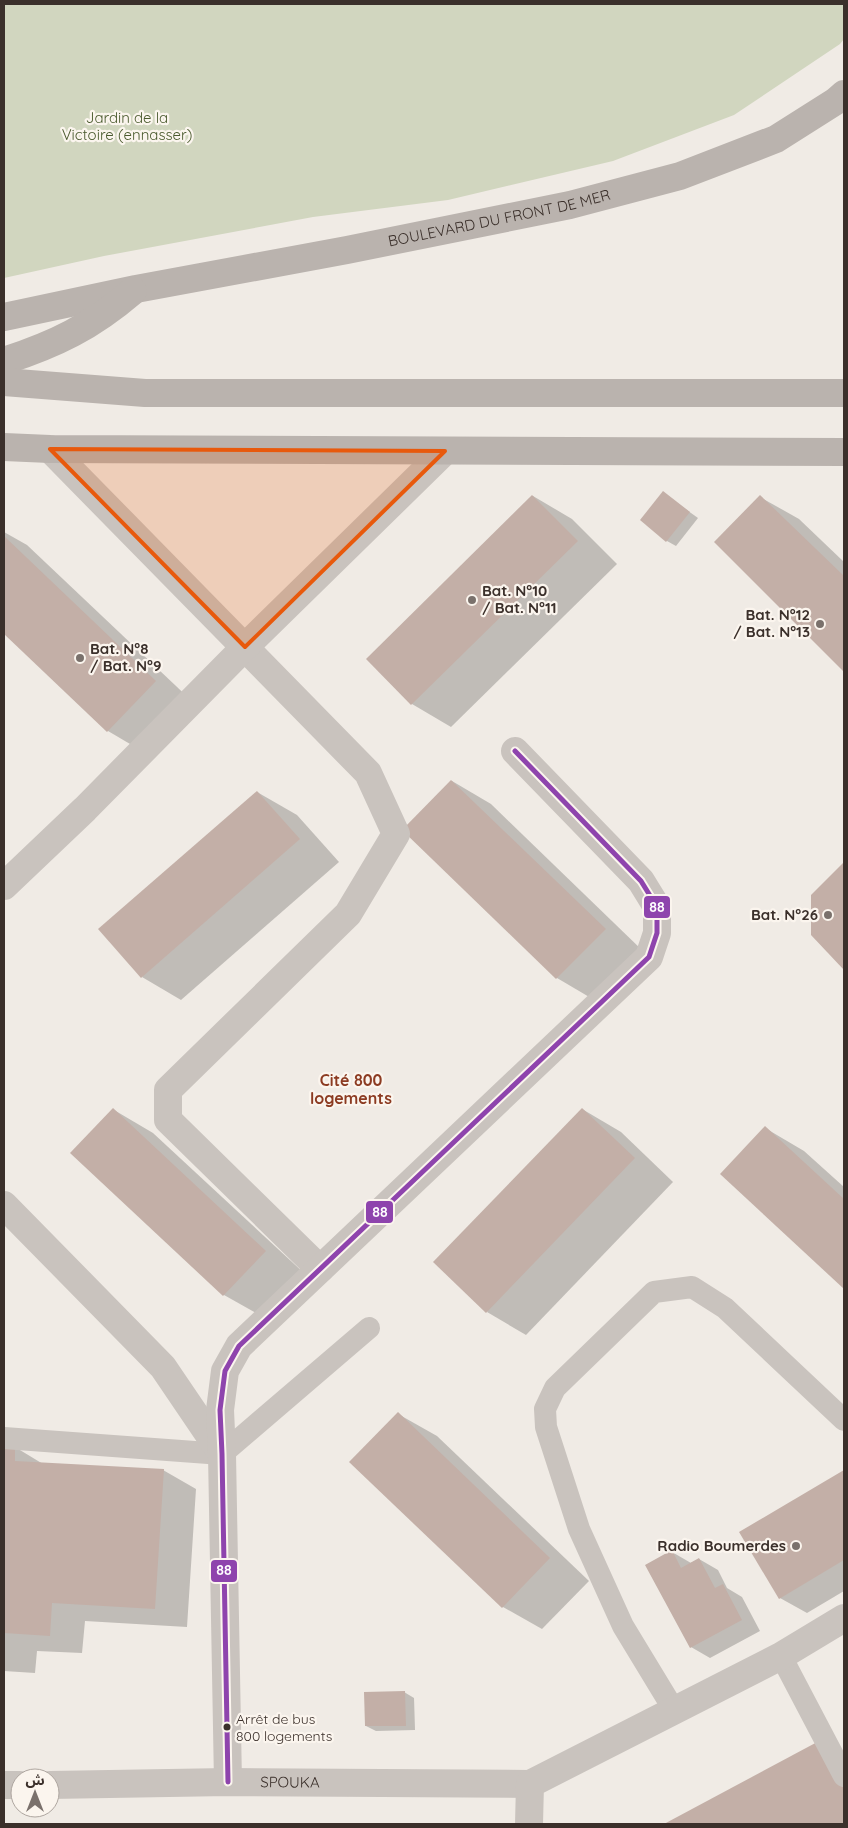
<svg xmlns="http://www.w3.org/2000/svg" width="848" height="1828" font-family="Quicksand,'Noto Sans Arabic',sans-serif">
<rect width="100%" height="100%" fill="#f0ebe5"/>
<path fill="#d1d6bf" d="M 4,4 L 844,4 L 844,39 L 840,44 L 734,115 L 613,161 L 448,200 L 313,217 L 104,256 L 4,278 Z"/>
<g fill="#0003">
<path d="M 663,493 L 698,518 L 676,546 L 667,541 Z"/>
<path d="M 533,496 L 572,519 L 617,564 L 451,727 L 412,704 L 367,659 Z"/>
<path d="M 760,497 L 799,519 L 844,562 L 844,670 L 716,542 Z"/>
<path d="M 4,532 L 27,545 L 195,704 L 147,754 L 108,731 L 4,632 Z"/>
<path d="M 452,781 L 491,804 L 644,952 L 596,1001 L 557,978 L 404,830 Z"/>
<path d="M 257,792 L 297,815 L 339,862 L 181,1000 L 142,977 Z"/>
<path d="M 844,864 L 844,968 L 813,934 L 813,896 Z"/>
<path d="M 582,1109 L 621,1132 L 673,1182 L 526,1335 L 487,1312 Z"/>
<path d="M 114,1110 L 153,1133 L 305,1274 L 263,1317 L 224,1295 Z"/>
<path d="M 765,1128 L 804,1151 L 844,1187 L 844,1287 L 722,1174 Z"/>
<path d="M 398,1414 L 437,1436 L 589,1581 L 542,1629 L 503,1607 Z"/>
<path d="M 4,1447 L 15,1447 L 43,1464 L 163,1470 L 196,1489 L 187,1627 L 85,1621 L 82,1653 L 37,1651 L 35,1673 L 4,1671 Z"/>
<path d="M 844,1471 L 844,1591 L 807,1613 L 780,1598 L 741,1533 Z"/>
<path d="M 672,1552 L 691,1563 L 699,1559 L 718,1570 L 727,1588 L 742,1597 L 760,1631 L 710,1658 L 691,1647 Z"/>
<path d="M 404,1692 L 414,1698 L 415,1730 L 376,1731 L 366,1726 Z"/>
<path d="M 821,1742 L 844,1755 L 844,1824 L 666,1824 Z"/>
</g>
<g fill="#c3afa7">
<path d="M 663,491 L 690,512 L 666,542 L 640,520 Z"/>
<path d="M 532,495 L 578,541 L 411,705 L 366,659 Z"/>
<path d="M 760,495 L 844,576 L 844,672 L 714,542 Z"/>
<path d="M 4,536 L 156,681 L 107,732 L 4,634 Z"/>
<path d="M 451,780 L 606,929 L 556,979 L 402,830 Z"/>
<path d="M 257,791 L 300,839 L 141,978 L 98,929 Z"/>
<path d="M 844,862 L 844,970 L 811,935 L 811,895 Z"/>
<path d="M 113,1108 L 266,1251 L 223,1296 L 70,1153 Z"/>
<path d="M 582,1108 L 635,1158 L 486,1313 L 433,1262 Z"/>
<path d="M 765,1126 L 844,1199 L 844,1289 L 720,1174 Z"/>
<path d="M 398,1412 L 550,1558 L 502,1608 L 349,1462 Z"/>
<path d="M 4,1445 L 15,1446 L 15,1461 L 164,1469 L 155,1609 L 52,1603 L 50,1636 L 4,1633 Z"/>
<path d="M 844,1470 L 844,1560 L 779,1599 L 739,1532 Z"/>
<path d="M 672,1550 L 681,1568 L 699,1558 L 715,1588 L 723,1584 L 742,1620 L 690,1648 L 645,1565 Z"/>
<path d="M 405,1691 L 406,1726 L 365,1726 L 364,1692 Z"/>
<path d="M 821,1740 L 844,1783 L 844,1824 L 664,1824 Z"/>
</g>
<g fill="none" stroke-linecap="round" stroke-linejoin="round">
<g stroke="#c9c3be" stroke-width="22">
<path d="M 4,1438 L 222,1454 L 369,1328"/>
<path d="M 781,1656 L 844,1776"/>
<path d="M 674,1710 L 623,1626 L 579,1529 L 546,1427 L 545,1409 L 555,1388 L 654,1292 L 692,1287 L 725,1308 L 844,1420"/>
</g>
<g stroke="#c9c3be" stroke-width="28">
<path d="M 50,449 L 368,773 L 396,834 L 348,914 L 168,1090 L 168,1120 L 320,1269"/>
<path d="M 4,886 L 85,809 L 245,647 L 445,451"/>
<path d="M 4,1205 L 163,1367 L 222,1454"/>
<path d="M 228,1782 L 222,1454 L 220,1410 L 225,1371 L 239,1346 L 649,957 L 657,933 L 657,907 L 641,881 L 515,751"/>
<path d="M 4,1785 L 20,1785"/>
<path id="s1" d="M 50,1785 L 228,1782 L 530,1784"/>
<path d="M 529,1824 L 530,1784 L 781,1656 L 844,1618"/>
</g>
<g stroke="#bab3ae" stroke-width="28">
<path id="s2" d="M 4,317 L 136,289 L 347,250 L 570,205 L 680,176 L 776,139 L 836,101 L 844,94"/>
<path d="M 4,361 C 56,344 91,327 133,291"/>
<path d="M 4,382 L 145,393 L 844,393"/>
<path d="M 4,447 L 50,449 L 844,452"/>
</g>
<g stroke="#fbf5ee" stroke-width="9">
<path id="bus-1" d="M 228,1782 L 222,1454 L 220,1410 L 225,1371 L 239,1346 L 649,957 L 657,933 L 657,907 L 641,881 L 515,751"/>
</g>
<use href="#bus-1" stroke="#8e44ad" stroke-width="5"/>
</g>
<path fill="#e8590c" fill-opacity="0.2" stroke="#e8590c" stroke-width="4" stroke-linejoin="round" d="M 50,449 L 445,451 L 245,647 Z"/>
<g fill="#7a716c" stroke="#fbf5ee" stroke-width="2">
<circle cx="472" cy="600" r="5"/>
<circle cx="820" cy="624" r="5"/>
<circle cx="80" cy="658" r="5"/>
<circle cx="828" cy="915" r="5"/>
<circle cx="796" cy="1546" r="5"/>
</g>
<circle fill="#3b302b" stroke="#fbf5ee" stroke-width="2" cx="227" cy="1727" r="4.5"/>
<g text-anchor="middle" stroke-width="4.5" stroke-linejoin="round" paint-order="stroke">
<g font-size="14" fill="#3b302b" stroke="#fbf5ee" text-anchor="start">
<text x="236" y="1724">Arrêt de bus<tspan x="236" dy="17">800 logements</tspan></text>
</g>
<g font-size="15" fill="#4a5a2e" stroke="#fbf5ee">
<text x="127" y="123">Jardin de la<tspan x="127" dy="17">Victoire (ennasser)</tspan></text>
</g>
<g font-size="15" fill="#3b302b" stroke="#fbf5ee">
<text dy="5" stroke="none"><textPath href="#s2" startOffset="505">BOULEVARD DU FRONT DE MER</textPath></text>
<text dy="5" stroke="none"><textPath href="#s1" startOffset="240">SPOUKA</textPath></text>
</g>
<g font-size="15" font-weight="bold" fill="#3b302b" stroke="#fbf5ee" text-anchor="end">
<text x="482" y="596" text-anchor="start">Bat. N°10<tspan x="482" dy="17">/ Bat. N°11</tspan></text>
<text x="810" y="620">Bat. N°12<tspan x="810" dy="17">/ Bat. N°13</tspan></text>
<text x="90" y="654" text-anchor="start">Bat. N°8<tspan x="90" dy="17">/ Bat. N°9</tspan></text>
<text x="818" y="920">Bat. N°26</text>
<text x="786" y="1551">Radio Boumerdes</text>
</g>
<g font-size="16" font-weight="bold" fill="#8c3b22" stroke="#fbf5ee">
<text x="351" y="1086">Cité 800<tspan x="351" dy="18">logements</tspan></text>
</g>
</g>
<g stroke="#fbf5ee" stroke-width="2">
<rect x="643" y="895" width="28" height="24" rx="5" fill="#8e44ad"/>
<rect x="365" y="1200" width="29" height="24" rx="5" fill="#8e44ad"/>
<rect x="210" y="1559" width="28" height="24" rx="5" fill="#8e44ad"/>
</g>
<g font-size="14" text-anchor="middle" font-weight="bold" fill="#fff">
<text x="657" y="912">88</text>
<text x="380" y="1217">88</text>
<text x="224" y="1575">88</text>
</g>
<rect width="848" height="1828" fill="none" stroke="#3b302b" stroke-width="10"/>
<g transform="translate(35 1793)"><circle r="24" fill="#fbf5ee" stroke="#aea6a0"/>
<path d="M0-4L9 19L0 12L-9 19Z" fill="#7a716c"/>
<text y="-8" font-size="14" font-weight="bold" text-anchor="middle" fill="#3b302b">ش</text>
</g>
</svg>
